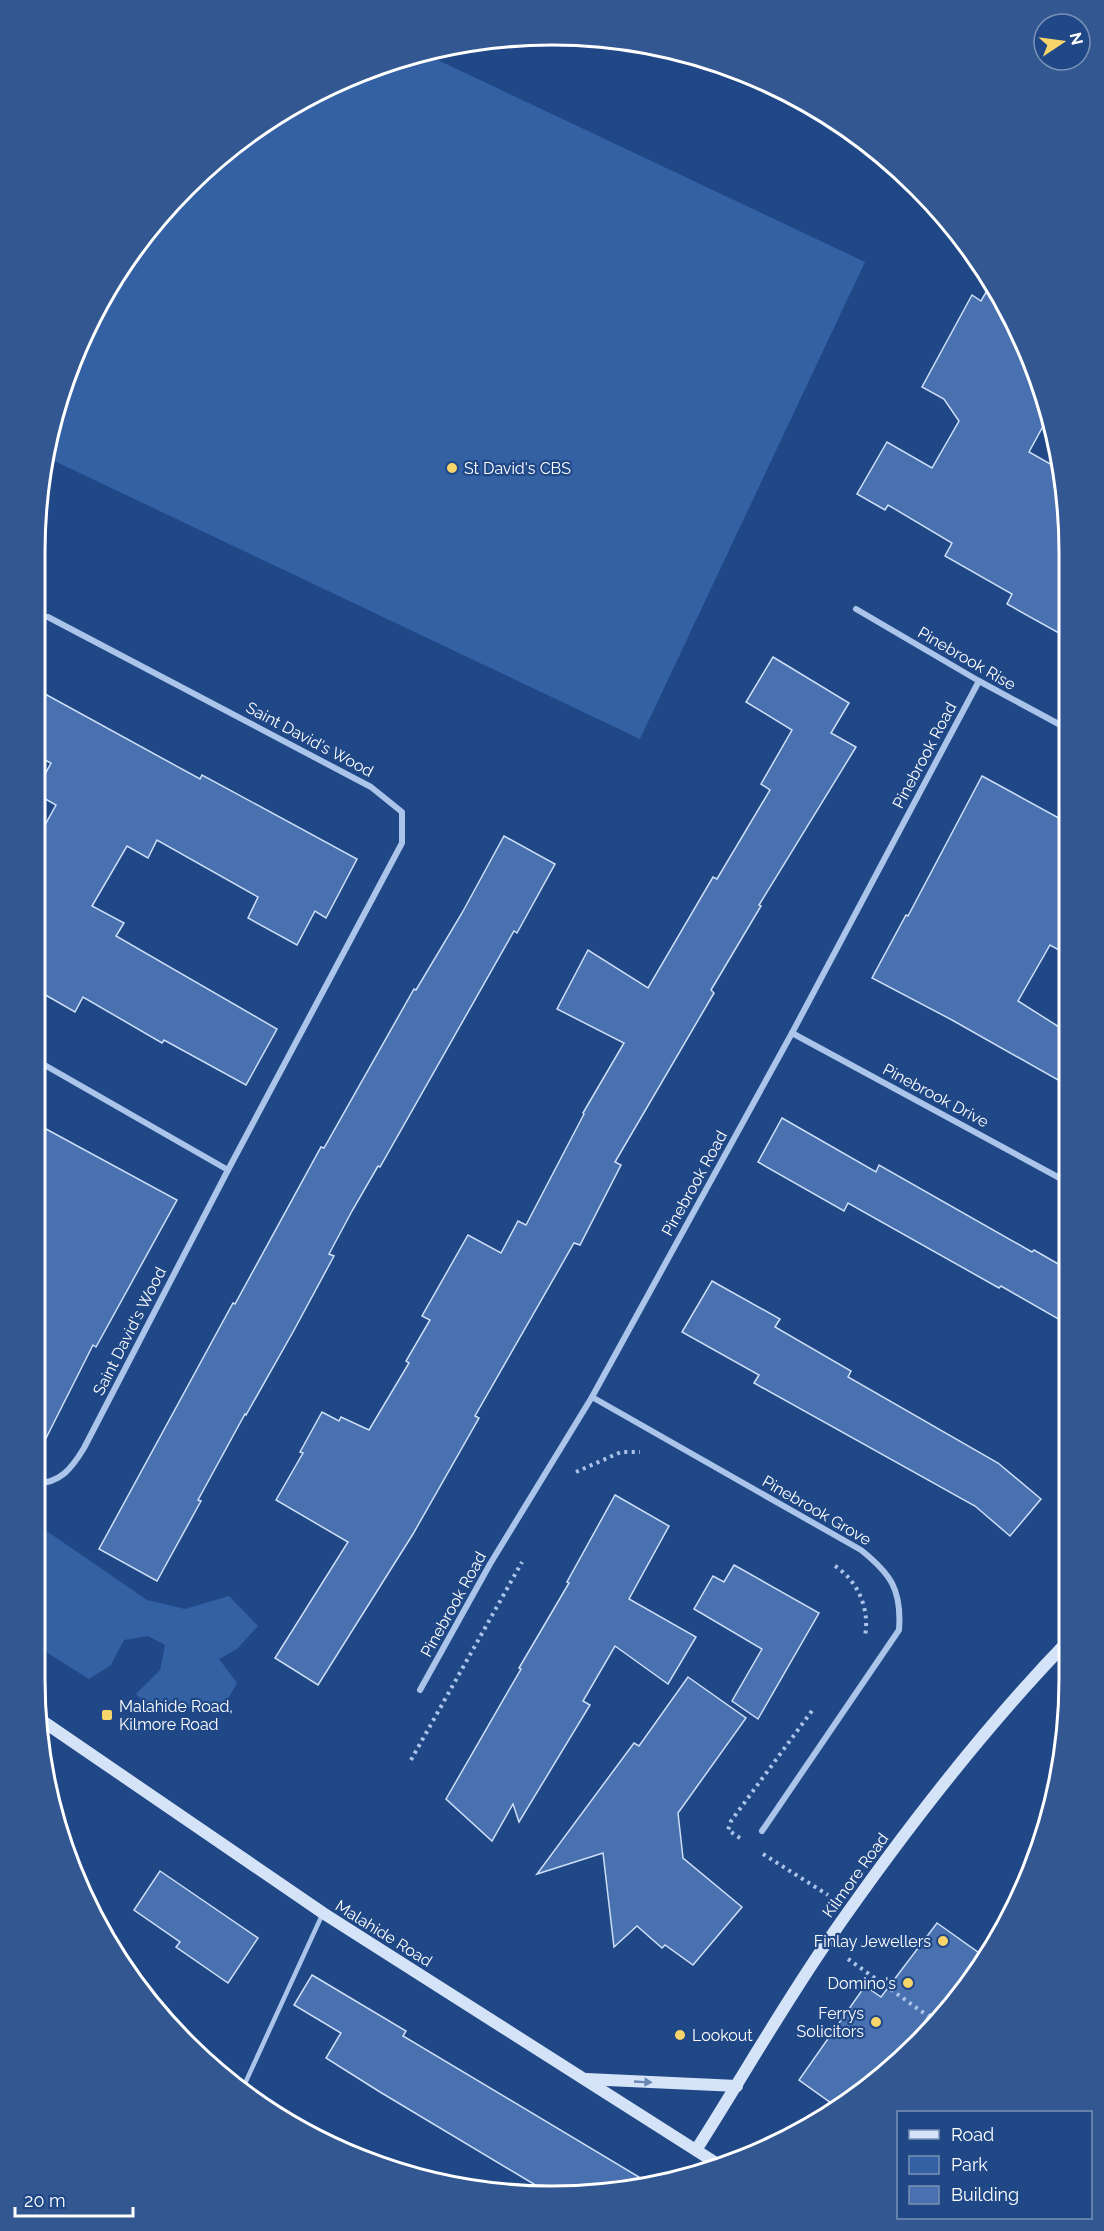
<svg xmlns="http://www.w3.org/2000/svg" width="1104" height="2231" font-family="Raleway,sans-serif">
<rect width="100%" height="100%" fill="#204887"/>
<g fill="#3461a4">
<path d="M 423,53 L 865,262 L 640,739 L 46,457 C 77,265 234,98 423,53 Z"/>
<path d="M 35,1523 L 147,1600 L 185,1609 L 229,1596 L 258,1626 L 237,1649 L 219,1659 L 237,1683 L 222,1709 L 168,1705 L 150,1709 L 136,1694 L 160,1670 L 165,1645 L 148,1636 L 124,1640 L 111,1665 L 89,1679 L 35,1645 L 35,1584 L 41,1582 L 35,1574 Z"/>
</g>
<g fill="#4971af" stroke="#cedff8" stroke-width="1.5">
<path d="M 992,282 L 1030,354 L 1047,419 L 1029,452 L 1061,470 L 1065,485 L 1066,637 L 1007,604 L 1012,594 L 945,556 L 952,543 L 888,505 L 885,510 L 857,494 L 887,442 L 932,468 L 959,421 L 944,399 L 922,387 L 972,295 L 981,301 Z"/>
<path d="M 773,657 L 849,703 L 831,733 L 856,747 L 759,905 L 761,906 L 711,990 L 714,993 L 615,1162 L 621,1165 L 580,1245 L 574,1243 L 475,1416 L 479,1418 L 413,1534 L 318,1685 L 275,1658 L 348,1542 L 276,1500 L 303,1453 L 300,1452 L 322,1412 L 339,1421 L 341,1417 L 369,1430 L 409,1363 L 406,1361 L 430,1320 L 422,1316 L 468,1235 L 501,1253 L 518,1221 L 526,1225 L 584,1114 L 583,1113 L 624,1043 L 557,1009 L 588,950 L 648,988 L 713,877 L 717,879 L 770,790 L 761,784 L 792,730 L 746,702 Z"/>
<path d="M 45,694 L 200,779 L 202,775 L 357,859 L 326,918 L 315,911 L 297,945 L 248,918 L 258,897 L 157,840 L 148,858 L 127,846 L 92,906 L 124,923 L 116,936 L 277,1029 L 246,1085 L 164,1040 L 162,1043 L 83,997 L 75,1012 L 35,989 L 35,843 L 56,805 L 35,793 L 51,763 L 35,755 L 35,712 Z"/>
<path d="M 982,776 L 1066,822 L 1066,954 L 1050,945 L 1018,1001 L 1067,1032 L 1067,1085 L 952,1020 L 872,978 L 906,915 L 908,916 Z"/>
<path d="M 504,836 L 555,864 L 517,933 L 514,931 L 380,1167 L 378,1166 L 352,1211 L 329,1254 L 334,1256 L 293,1332 L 246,1415 L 245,1414 L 198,1500 L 201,1501 L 157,1581 L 99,1549 L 233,1303 L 235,1304 L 321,1147 L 324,1148 L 414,989 L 416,990 L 462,913 Z"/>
<path d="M 782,1118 L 876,1172 L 879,1165 L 1032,1252 L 1034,1250 L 1067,1269 L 1067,1324 L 1001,1286 L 999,1288 L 848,1203 L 844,1211 L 758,1162 Z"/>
<path d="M 35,1123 L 177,1200 L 96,1347 L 93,1345 L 35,1460 Z"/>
<path d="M 712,1281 L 780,1319 L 775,1327 L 851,1371 L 848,1377 L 998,1463 L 1041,1499 L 1010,1536 L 975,1506 L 754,1383 L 759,1375 L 682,1332 Z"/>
<path d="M 615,1495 L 669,1526 L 629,1599 L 696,1637 L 668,1684 L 615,1646 L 583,1701 L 590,1705 L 519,1822 L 513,1804 L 492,1841 L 446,1799 L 521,1669 L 519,1668 L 569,1583 L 567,1582 Z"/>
<path d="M 734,1565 L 819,1613 L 758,1719 L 732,1701 L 762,1649 L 694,1609 L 713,1576 L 724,1582 Z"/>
<path d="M 688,1677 L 746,1718 L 678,1813 L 683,1858 L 742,1907 L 693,1965 L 665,1945 L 662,1948 L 637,1926 L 614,1947 L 603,1853 L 537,1874 L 634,1743 L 639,1746 Z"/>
<path d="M 160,1871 L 258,1938 L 228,1983 L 176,1947 L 180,1942 L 134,1910 Z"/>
<path d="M 937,1923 L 982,1955 L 937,2019 L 930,2014 L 899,2058 L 834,2105 L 799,2080 L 865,1986 L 881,1997 Z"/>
<path d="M 312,1975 L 406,2031 L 403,2036 L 649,2183 L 620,2192 L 542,2189 L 380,2092 L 326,2058 L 341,2033 L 294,2005 Z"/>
</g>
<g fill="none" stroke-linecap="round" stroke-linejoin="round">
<g stroke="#aac4ea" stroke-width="4" stroke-dasharray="3 4.5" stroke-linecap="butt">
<path d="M 576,1472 L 621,1452 L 640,1452"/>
<path d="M 835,1566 C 858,1581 870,1609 865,1636"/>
<path d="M 411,1760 L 522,1562"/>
<path d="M 740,1838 L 728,1830 L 731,1821 L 814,1708"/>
<path d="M 763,1854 L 828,1895"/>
<path d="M 848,1959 L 935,2021"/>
</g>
<path stroke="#aac4ea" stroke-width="4.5" d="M 242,2090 L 323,1913"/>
<g stroke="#aac4ea" stroke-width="6">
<path d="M 856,609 L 979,681 L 1066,728"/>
<path d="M 792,1033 L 1067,1182"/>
<path d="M 41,1063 L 228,1170"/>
<path d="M 592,1397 L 861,1550 C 891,1574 902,1590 899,1630 L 762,1831"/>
<path d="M 35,1483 C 60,1484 72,1468 84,1448 L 228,1170 L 402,843 L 402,812 L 371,787 L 48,617 L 35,616"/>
<path d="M 420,1690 L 490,1564 L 592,1397 L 792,1033 L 979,681"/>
</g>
<g stroke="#d5e3f8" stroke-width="12">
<path d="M 41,1720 L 323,1913 L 716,2163"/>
<path d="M 586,2079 L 737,2086"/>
<path d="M 696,2150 C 740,2081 781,2009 827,1942 C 899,1838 980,1732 1068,1641"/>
</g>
</g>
<defs><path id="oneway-solid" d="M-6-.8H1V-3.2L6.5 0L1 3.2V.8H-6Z" transform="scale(1.5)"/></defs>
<use fill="#6886b4" href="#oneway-solid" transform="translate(643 2082) rotate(3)"/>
<g fill="#f7d56a" stroke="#204887" stroke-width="2">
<circle cx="452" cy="468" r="6"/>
<rect x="101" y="1709" width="12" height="12" rx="3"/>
<circle cx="943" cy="1941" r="6"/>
<circle cx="908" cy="1983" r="6"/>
<circle cx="876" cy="2022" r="6"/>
<circle cx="680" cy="2035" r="6"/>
</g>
<g text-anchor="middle" stroke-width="4.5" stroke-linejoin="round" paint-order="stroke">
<g font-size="16" fill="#fff" stroke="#204887" text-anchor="start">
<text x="464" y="474">St David's CBS</text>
<text x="119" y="1712">Malahide Road,<tspan x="119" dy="18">Kilmore Road</tspan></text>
<text x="931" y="1947" text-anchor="end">Finlay Jewellers</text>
<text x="896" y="1989" text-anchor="end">Domino's</text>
<text x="864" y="2019" text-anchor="end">Ferrys<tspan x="864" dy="18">Solicitors</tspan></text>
<text x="692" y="2041">Lookout</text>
</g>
<g font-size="16" fill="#fff" stroke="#204887">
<text transform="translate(967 658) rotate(30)" y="6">Pinebrook Rise</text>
<text transform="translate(310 739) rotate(28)" y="6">Saint David's Wood</text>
<text transform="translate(924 755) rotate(-62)" y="6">Pinebrook Road</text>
<text transform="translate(936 1095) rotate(28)" y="6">Pinebrook Drive</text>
<text transform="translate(694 1183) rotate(-61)" y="6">Pinebrook Road</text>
<text transform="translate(129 1331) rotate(-63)" y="6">Saint David's Wood</text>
<text transform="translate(817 1510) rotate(30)" y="6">Pinebrook Grove</text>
<text transform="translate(453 1604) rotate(-61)" y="6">Pinebrook Road</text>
<text transform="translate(855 1875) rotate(-54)" y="6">Kilmore Road</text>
<text transform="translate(384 1933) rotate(32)" y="6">Malahide Road</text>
</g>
</g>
<path d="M0 0H1104V2231H0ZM552 45H552A507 507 0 0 1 1059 552V1679A507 507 0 0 1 552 2186H552A507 507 0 0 1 45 1679V552A507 507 0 0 1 552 45Z" fill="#325791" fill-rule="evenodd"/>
<path fill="none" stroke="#fff" stroke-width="3" d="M552 45H552A507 507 0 0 1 1059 552V1679A507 507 0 0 1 552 2186H552A507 507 0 0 1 45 1679V552A507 507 0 0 1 552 45Z"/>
<rect x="897" y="2111" width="195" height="108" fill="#204887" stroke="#7991b7" stroke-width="1.5"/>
<rect x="909" y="2130" width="30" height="9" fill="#d5e3f8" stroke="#7991b7" stroke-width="1.5"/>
<text x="951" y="2141" font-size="18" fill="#ffffff">Road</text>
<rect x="909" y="2156" width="30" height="18" fill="#3461a4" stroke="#7991b7" stroke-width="1.5"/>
<text x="951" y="2171" font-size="18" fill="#ffffff">Park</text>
<rect x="909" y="2186" width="30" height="18" fill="#4971af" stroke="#7991b7" stroke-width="1.5"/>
<text x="951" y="2201" font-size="18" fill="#ffffff">Building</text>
<g transform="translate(1062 42) rotate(77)"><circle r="28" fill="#204887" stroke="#7991b7" stroke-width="1.5"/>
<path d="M0-4.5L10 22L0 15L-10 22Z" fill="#f7d56a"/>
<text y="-9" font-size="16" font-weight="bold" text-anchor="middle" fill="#ffffff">N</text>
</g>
<path d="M15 2207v9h118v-9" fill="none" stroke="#ffffff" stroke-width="3"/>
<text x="24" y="2207" font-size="18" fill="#ffffff" stroke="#204887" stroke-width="4.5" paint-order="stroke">20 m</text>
</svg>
